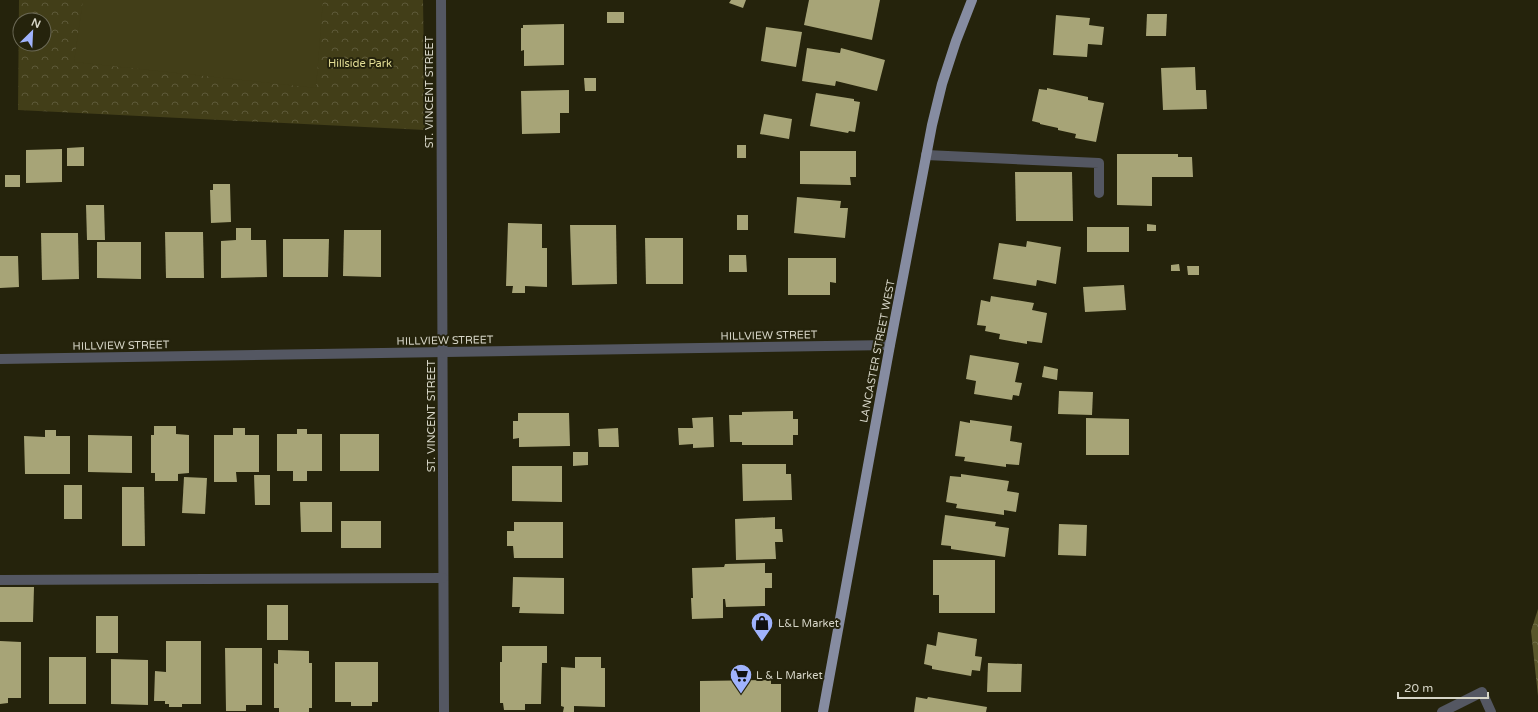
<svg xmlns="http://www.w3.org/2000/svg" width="1538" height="712" font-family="'Varela Round',sans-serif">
<defs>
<pattern id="forest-crowns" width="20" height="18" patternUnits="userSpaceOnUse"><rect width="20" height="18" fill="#59562b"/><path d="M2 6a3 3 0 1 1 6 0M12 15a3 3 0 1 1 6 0" fill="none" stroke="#706d48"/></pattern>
<pattern id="park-crowns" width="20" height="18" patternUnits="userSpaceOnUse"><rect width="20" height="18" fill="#423e18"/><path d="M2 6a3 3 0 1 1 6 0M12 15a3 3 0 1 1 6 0" fill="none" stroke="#5d5938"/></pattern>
</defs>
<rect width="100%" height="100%" fill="#25230c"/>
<path fill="url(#forest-crowns)" d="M 1538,609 L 1538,696 L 1531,631 Z"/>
<path fill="url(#park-crowns)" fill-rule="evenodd" d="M 19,0 L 423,0 L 425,130 L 18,110 ZM 20,20 L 44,20 L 44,44 L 20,44 Z"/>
<path fill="#423e18" d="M 83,0 L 323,0 L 316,88 L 74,62 Z"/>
<g fill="#a7a477">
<path d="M 731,0 L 746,0 L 743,8 L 729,3 Z"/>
<path d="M 809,0 L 880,0 L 872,40 L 804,25 Z"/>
<rect x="607" y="12" width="17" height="11"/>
<path d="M 1147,14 L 1167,14 L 1166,36 L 1146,36 Z"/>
<path d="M 1056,15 L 1090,18 L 1089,25 L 1104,27 L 1102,45 L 1088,44 L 1087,57 L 1053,55 Z"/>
<path d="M 564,24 L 564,65 L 524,66 L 524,50 L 521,51 L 521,28 L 523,28 L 523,25 Z"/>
<path d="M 766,27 L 802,32 L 796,67 L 761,61 Z"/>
<path d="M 807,48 L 840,53 L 841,48 L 885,60 L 877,91 L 836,81 L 835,86 L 802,81 Z"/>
<path d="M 1195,67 L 1196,90 L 1206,90 L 1207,109 L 1163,110 L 1161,68 Z"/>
<path d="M 584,78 L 596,78 L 596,91 L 585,91 Z"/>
<path d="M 1047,88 L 1088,97 L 1088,100 L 1104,103 L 1096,142 L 1075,138 L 1076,134 L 1058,130 L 1058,128 L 1040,124 L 1040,123 L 1032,121 L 1039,89 L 1047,90 Z"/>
<path d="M 569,90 L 569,113 L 560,113 L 560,133 L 522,134 L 521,91 Z"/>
<path d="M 816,93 L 854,99 L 854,101 L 860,102 L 855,132 L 849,131 L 848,133 L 810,126 Z"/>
<path d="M 764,114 L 792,119 L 789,139 L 760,134 Z"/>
<rect x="737" y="145" width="9" height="13"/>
<path d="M 84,147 L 84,166 L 67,166 L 67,148 Z"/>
<path d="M 62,149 L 62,182 L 26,183 L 26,150 Z"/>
<path d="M 800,151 L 856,151 L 856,177 L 850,177 L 851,185 L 800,184 Z"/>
<path d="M 1117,154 L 1178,154 L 1178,157 L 1192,157 L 1193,177 L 1152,177 L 1152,206 L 1117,205 Z"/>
<path d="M 1015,172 L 1072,172 L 1073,221 L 1016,221 Z"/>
<rect x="5" y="175" width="15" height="12"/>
<path d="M 213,184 L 230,184 L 231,222 L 211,223 L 210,190 L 213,190 Z"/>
<path d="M 797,197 L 841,201 L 840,208 L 848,208 L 845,238 L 794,233 Z"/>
<path d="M 86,205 L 104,205 L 105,240 L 87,240 Z"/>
<rect x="737" y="215" width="11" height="15"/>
<path d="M 508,223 L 542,224 L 542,248 L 547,248 L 547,287 L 525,286 L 525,293 L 512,293 L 513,286 L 506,286 Z"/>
<path d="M 1147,224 L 1156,225 L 1156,231 L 1147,231 Z"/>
<path d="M 570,225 L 616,225 L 617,284 L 572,285 Z"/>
<rect x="1087" y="227" width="42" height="25"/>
<path d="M 236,228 L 251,228 L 251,240 L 266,240 L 267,277 L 221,278 L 221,241 L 236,240 Z"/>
<path d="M 344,230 L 381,230 L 381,277 L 343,276 Z"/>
<path d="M 165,232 L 203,232 L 204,278 L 166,278 Z"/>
<path d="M 41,233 L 78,233 L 79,279 L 42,280 Z"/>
<path d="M 645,238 L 683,238 L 683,284 L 646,284 Z"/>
<path d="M 283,239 L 329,239 L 328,277 L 283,277 Z"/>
<path d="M 1027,241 L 1061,247 L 1056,284 L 1037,280 L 1036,286 L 993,279 L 999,243 L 1026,247 Z"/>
<path d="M 97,242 L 141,242 L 141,279 L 97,278 Z"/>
<path d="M 729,255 L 746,255 L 747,272 L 729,272 Z"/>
<path d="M 0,256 L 18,256 L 19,287 L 0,288 Z"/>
<path d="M 788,258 L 836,258 L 836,283 L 830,282 L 830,295 L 788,295 Z"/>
<path d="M 1179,264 L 1180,271 L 1171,271 L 1171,265 Z"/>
<path d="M 1187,266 L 1199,266 L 1199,275 L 1188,275 Z"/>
<path d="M 1124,285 L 1126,310 L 1085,312 L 1083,287 Z"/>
<path d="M 991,296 L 1034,303 L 1032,310 L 1047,313 L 1042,343 L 1027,341 L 1027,344 L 999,339 L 1000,334 L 985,331 L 986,326 L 977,325 L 981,300 L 990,302 Z"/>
<path d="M 970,355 L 1019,363 L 1015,382 L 1022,383 L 1019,396 L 1013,395 L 1012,400 L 974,394 L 976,381 L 966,379 Z"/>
<path d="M 1044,366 L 1058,369 L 1057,380 L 1042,377 Z"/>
<path d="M 1059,391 L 1093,392 L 1092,415 L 1058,414 Z"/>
<path d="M 793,411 L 793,419 L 798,419 L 798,435 L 793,435 L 793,445 L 742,445 L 742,442 L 730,442 L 729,415 L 742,415 L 742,412 Z"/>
<path d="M 518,413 L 569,413 L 570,446 L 519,447 L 519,438 L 513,439 L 513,421 L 518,421 Z"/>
<path d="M 713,417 L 714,447 L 693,448 L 693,444 L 679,445 L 678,428 L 693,428 L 692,418 Z"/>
<path d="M 1086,418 L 1129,419 L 1129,455 L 1086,455 Z"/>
<path d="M 970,420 L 1012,426 L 1010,441 L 1022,443 L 1019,465 L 1006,464 L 1006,467 L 964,461 L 965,457 L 955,456 L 960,421 L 970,423 Z"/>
<path d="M 154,426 L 176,426 L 176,434 L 189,435 L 189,473 L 178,474 L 178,481 L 155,481 L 155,473 L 151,473 L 151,435 L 154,435 Z"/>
<path d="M 233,428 L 245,428 L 245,435 L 259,435 L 259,472 L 236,472 L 237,482 L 214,482 L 214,435 L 233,435 Z"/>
<path d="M 618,428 L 619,447 L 599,447 L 598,429 Z"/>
<path d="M 297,429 L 307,429 L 307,434 L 322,434 L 322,471 L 307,471 L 307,481 L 293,481 L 293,471 L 277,471 L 277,434 L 297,434 Z"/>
<path d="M 45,430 L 56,430 L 56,436 L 70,436 L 70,474 L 25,474 L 24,436 L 45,437 Z"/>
<rect x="340" y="434" width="39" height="37"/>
<path d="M 88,435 L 132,436 L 132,473 L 88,472 Z"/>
<path d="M 573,452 L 588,452 L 588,465 L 573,466 Z"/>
<path d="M 742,464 L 786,464 L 786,474 L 791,474 L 792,500 L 743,501 Z"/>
<path d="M 512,466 L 562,466 L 562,502 L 512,501 Z"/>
<path d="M 961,474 L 1009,481 L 1007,491 L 1019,493 L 1016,512 L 1004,510 L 1004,515 L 956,508 L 957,504 L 946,502 L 950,476 L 961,477 Z"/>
<path d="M 254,475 L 270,475 L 270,505 L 255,505 Z"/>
<path d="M 184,477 L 207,478 L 205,514 L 182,513 Z"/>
<rect x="64" y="485" width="18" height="34"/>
<path d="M 122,487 L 144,487 L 145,546 L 122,546 Z"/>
<path d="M 300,502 L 332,502 L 332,532 L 301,532 Z"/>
<path d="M 945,515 L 996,522 L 995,526 L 1009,528 L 1005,557 L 951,549 L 951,546 L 941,545 Z"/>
<path d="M 775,517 L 775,529 L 782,529 L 783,542 L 775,542 L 776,559 L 736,560 L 735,519 Z"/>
<rect x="341" y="521" width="40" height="27"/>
<path d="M 514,522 L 563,522 L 563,558 L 514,558 L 513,546 L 507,546 L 507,531 L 514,531 Z"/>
<path d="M 1059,524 L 1087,525 L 1086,556 L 1058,555 Z"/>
<path d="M 933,560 L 995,560 L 995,613 L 939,613 L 939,595 L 933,595 Z"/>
<path d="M 765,563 L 765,573 L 772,573 L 772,588 L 765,588 L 765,606 L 726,607 L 725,599 L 723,599 L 723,618 L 692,619 L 691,598 L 693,598 L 692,568 L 724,567 L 725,564 Z"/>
<path d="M 513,577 L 564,578 L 564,614 L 519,613 L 520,607 L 512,607 Z"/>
<path d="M 0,587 L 34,587 L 33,622 L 0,622 Z"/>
<rect x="267" y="605" width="21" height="35"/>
<rect x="96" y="616" width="22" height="37"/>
<path d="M 938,632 L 977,639 L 975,656 L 982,657 L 980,671 L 972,670 L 971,676 L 932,669 L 932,666 L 924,664 L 927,644 L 936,646 Z"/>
<path d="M 0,641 L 21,642 L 21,698 L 8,698 L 8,703 L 0,704 Z"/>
<path d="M 166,641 L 201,641 L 201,704 L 182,704 L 182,707 L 169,707 L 169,704 L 165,704 L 165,701 L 154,701 L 155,671 L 166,672 Z"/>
<path d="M 502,646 L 547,646 L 547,663 L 542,663 L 541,704 L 525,704 L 525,710 L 504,710 L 503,703 L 500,703 L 500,662 L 502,662 Z"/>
<path d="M 225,648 L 262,648 L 262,705 L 246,705 L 246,711 L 226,711 Z"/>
<path d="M 278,650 L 309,651 L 309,663 L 312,663 L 312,708 L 309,708 L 309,712 L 279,712 L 279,708 L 274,708 L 274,663 L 278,664 Z"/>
<rect x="49" y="657" width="37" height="47"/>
<path d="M 575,657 L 601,657 L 601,668 L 605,668 L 605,707 L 574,706 L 574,712 L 563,712 L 564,707 L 561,706 L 561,667 L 575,668 Z"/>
<path d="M 111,659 L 148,660 L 148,705 L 111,704 Z"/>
<path d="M 335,662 L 378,662 L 378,702 L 372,702 L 372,706 L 351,706 L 351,702 L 335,702 Z"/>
<path d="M 988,663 L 1022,664 L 1021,692 L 987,692 Z"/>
<path d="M 771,680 L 771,684 L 781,684 L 781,712 L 700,712 L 700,681 Z"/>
<path d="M 916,697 L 927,699 L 928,697 L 987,707 L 986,712 L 914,712 Z"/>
</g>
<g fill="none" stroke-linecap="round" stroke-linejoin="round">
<g stroke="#545762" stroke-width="10">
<path d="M 441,0 L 444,712"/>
<path d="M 926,155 L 1099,163 L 1099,193"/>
<path d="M 0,359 L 890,345"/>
<path d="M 0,580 L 443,578"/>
<path d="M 1442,712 L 1482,692 L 1491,712"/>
</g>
<path stroke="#868ca1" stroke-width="10" d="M 823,712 L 890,345 L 932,125 L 942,84 L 956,41 L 972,0"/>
</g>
<defs>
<g id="shop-pin" transform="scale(1.15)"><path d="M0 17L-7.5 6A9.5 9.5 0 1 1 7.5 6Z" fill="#a0b3fd" stroke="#25230c"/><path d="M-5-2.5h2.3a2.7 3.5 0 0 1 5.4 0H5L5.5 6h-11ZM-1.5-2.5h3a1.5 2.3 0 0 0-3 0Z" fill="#111"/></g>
<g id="supermarket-pin" transform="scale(1.15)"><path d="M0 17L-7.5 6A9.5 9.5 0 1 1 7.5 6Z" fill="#a0b3fd" stroke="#25230c"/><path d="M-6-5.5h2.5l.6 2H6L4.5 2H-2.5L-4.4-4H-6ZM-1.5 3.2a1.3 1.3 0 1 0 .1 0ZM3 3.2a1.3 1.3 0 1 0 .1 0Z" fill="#111"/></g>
</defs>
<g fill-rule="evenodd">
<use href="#shop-pin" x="762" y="623"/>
<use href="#supermarket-pin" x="741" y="675"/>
</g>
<g text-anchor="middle" stroke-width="4" stroke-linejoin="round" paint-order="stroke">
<g font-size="11" fill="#e2dd95" stroke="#25230c">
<text x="360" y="67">Hillside Park</text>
</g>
<g font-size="11" fill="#d6d5c7" stroke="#25230c">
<text transform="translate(429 92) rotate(-90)" y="4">ST. VINCENT STREET</text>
<text transform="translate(769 335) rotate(-1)" y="4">HILLVIEW STREET</text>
<text transform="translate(445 340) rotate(-1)" y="4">HILLVIEW STREET</text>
<text transform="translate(121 345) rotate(-1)" y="4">HILLVIEW STREET</text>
<text transform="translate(877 351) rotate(-79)" y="4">LANCASTER STREET WEST</text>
<text transform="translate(431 416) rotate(-90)" y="4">ST. VINCENT STREET</text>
</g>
<g font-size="11" fill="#d6d5c7" stroke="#25230c" text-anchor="start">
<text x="778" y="627">L&amp;L Market</text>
<text x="756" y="679">L &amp; L Market</text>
</g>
</g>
<g transform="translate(32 32) rotate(24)"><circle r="19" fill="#25230c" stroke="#6c6a57"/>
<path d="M0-3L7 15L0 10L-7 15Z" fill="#a0b3fd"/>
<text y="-6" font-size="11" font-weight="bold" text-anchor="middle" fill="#d6d5c7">N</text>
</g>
<path d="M1398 692v6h90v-6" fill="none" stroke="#d6d5c7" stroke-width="2"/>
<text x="1404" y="692" font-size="12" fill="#d6d5c7" stroke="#25230c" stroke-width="3" paint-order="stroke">20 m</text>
</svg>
